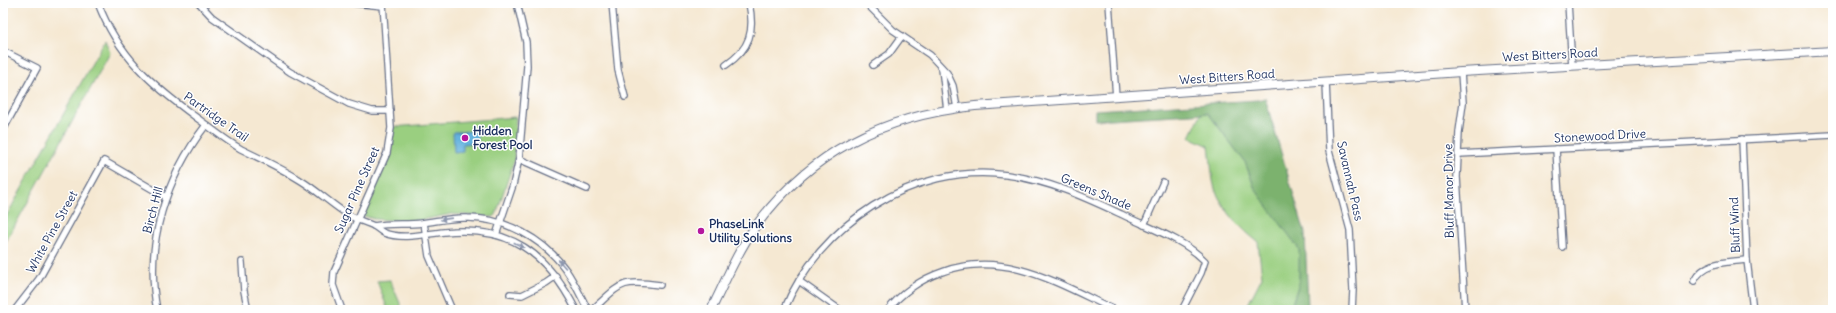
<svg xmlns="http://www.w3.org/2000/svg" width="1836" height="313" font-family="Delius,sans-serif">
<rect width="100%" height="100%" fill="#fff"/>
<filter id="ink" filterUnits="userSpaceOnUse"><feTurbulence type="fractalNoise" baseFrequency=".025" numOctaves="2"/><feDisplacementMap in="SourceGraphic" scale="8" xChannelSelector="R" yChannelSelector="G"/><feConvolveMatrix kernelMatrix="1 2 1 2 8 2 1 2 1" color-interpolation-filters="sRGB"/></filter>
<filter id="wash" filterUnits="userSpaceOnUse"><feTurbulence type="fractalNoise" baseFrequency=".012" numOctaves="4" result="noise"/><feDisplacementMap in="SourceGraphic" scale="16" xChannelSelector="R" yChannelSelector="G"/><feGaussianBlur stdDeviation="0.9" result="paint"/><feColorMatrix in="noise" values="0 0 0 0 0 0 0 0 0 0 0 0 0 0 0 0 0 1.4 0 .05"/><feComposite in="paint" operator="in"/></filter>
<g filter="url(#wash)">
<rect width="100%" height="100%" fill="#f5e8d2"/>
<g fill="#9acf80" stroke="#5a7f6f">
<path d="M 105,40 L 110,53 L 3,247 L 3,222 Z"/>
<path d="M 1208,113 L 1245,162 L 1255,189 L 1300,249 L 1299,283 L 1292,304 L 1308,306 L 1308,310 L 1245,310 L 1262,277 L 1258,242 C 1241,229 1223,210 1215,189 C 1211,176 1211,159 1209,146 L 1190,137 L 1201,114 Z"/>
<path d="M 516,117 L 514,161 L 496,215 L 493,217 L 452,214 L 421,220 L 401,221 L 375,219 L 364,216 L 363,212 L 390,150 L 393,127 Z"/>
<path d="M 390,280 L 403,310 L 388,310 L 377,281 Z"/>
</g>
<path fill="#7bb26e" stroke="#4b7066" d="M 1265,98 L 1305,233 L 1308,306 L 1292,304 L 1299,283 L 1299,249 L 1255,189 L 1245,162 L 1208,113 L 1095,120 L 1095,110 L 1258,100 Z"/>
<path fill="#65b2de" stroke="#40709e" d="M 477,131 L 478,143 L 463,144 L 463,151 L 454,152 L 453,132 Z"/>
</g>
<g filter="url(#ink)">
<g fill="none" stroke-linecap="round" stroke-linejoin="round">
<g stroke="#677087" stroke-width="8">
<g id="minor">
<path d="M 98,3 C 118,56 152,85 197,118 C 211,128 225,140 241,149 C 261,159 281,168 300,180 C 315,189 329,202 344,212 C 353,219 363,221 374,226 C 377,228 380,231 384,233 C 403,240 424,234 444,232 C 510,225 547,253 576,310"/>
<path d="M 199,3 L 212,17 L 290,72 L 349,104 L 372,111 L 390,111"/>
<path d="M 353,3 L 383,6"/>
<path d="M 612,3 L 618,70 L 625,97"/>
<path d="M 866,3 L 893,30 L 930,55 L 947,73 L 953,86 L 957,108"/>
<path d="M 1109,3 L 1116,97"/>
<path d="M 1568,3 L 1572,66"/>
<path d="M 3,51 L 37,68 L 3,130"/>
<path d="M 726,65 C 750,49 755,31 749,3"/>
<path d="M 873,65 L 889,54 L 902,36"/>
<path d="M 942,69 L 947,110"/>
<path d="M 1461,72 L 1463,103 L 1459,132 L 1457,177 L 1465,310"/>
<path d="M 1326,82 L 1329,151 L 1350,230 L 1353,290 L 1352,310"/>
<path d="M 1742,139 L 1747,260 L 1753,310"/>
<path d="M 1556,149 L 1562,247"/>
<path d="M 1459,154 L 1833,135"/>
<path d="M 519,159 L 587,189"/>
<path d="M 424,223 L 429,256 L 452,310"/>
<path d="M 1144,225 L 1163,182"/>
<path d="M 374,226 C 390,223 406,225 422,223 C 438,221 452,217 468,218 C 505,218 544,239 566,270 C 575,283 581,297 588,310"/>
<path d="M 496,235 L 513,185 L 519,159 L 527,66 L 526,42 L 517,3"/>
<path d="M 242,262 L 244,291 L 248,310"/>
<path d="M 799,281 L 840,310"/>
<path d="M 1694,281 C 1704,261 1727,262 1747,260"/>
<path d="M 510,294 L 522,295 L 546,283 L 556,276"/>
<path d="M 15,310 L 39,279 L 104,161 L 166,197"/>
<path d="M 157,310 C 144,244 166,177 206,125"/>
<path d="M 342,310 L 333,285 L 334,272 L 387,153 L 391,128 L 383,3"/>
<path d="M 592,310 C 621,284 620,279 660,285"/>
<path d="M 784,310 C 819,225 913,162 1007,175 C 1050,181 1082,196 1121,214 C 1149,228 1182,238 1205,261 L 1201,273 L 1182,310"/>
<path d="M 888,310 C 901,293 921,279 942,272 C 1004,249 1059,284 1115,310"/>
</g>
</g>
<g stroke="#677087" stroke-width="10">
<path id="secondary" d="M 711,310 C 725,282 737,252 755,227 C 811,151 883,116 975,106 L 1461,72 L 1833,51"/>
</g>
<use href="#minor" stroke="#fff" stroke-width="5.5"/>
<use href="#secondary" stroke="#fff" stroke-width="8"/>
</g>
<defs><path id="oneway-solid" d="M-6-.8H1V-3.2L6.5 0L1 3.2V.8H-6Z"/></defs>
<g fill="#8d97ae">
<use href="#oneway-solid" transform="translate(446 219) rotate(172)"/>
<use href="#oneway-solid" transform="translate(519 245) rotate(27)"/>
<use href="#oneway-solid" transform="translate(562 264) rotate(-130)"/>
</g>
</g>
<g fill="#b5179e" stroke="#fff" stroke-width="1.5">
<circle cx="465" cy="138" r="4"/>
<circle cx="701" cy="231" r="4"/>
</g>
<g text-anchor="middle" stroke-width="3" stroke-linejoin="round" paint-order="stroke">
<g font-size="12" fill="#1b2f5e" stroke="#fff">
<text transform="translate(1550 55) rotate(-3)" y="4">West Bitters Road</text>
<text transform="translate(1227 77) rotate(-4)" y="4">West Bitters Road</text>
<text transform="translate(216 117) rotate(35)" y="4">Partridge Trail</text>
<text transform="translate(1600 136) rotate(-3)" y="4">Stonewood Drive</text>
<text transform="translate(1350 181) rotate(77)" y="4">Savannah Pass</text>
<text transform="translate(357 190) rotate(-66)" y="4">Sugar Pine Street</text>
<text transform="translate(1449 191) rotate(-91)" y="4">Bluff Manor Drive</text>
<text transform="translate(1096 192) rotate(23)" y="4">Greens Shade</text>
<text transform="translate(153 210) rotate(-75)" y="4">Birch Hill</text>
<text transform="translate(1735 225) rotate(-92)" y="4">Bluff Wind</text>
<text transform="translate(52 232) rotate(-61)" y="4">White Pine Street</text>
</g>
<g font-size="12" font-weight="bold" fill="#1b2f5e" stroke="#fff" text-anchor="start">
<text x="473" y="135">Hidden<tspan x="473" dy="14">Forest Pool</tspan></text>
<text x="709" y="228">PhaseLink<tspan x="709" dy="14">Utility Solutions</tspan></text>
</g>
</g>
<rect width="1836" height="313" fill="none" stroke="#fff" stroke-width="16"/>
</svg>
